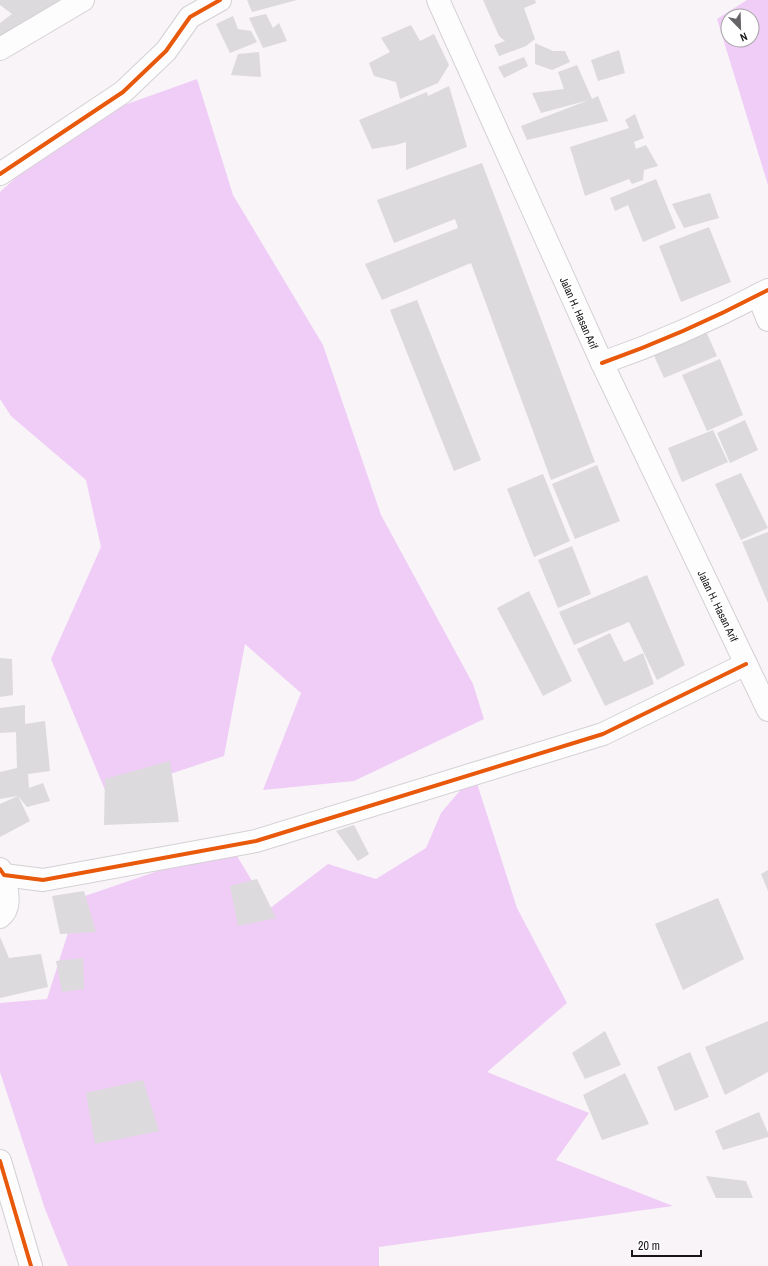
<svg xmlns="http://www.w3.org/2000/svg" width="768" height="1266" font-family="'Archivo Narrow',sans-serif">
<rect width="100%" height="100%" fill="#f8f4f8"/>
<g fill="#f0cdf6" fill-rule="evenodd">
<path d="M 747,0 L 768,0 L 768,185 L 717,19 ZM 728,16 L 752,16 L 752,40 L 728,40 Z"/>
<path d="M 197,79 L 233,195 L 323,345 L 381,515 L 473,684 L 484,719 L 354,781 L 263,790 L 301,693 L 245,644 L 224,756 L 107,795 L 51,659 L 101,547 L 86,480 L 11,416 L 0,399 L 0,192 L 77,122 Z"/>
<path d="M 474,774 L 517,908 L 567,1003 L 487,1072 L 589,1113 L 556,1160 L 673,1206 L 379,1247 L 379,1266 L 68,1266 L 45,1209 L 0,1072 L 0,1003 L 47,999 L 79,898 L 231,846 L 269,909 L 328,864 L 376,879 L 426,848 L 441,813 Z"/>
</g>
<g fill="#dcdadc">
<path d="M 0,0 L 59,0 L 62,5 L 0,41 L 0,23 L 12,14 L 0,5 Z"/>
<path d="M 247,0 L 297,0 L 252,12 Z"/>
<path d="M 483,0 L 535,0 L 536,3 L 524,8 L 535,39 L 526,46 L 499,56 L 494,45 L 505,41 L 499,36 Z"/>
<path d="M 266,14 L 273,28 L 279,23 L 287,41 L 263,48 L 249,18 Z"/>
<path d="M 233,16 L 238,29 L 251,31 L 257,42 L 230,53 L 216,24 Z"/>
<path d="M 411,25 L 420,41 L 434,34 L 449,65 L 438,83 L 400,99 L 396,82 L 374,76 L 369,63 L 390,52 L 381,38 Z"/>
<path d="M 535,43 L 553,51 L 565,51 L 570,62 L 552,70 L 535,64 Z"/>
<path d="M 619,50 L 625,73 L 598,81 L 591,60 Z"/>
<path d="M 259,52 L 261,77 L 231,75 L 238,54 Z"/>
<path d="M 524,57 L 528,66 L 504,78 L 498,67 Z"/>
<path d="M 577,65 L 592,99 L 598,96 L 608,121 L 527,140 L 521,126 L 589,100 L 541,113 L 532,93 L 564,89 L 558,72 Z"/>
<path d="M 449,86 L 467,147 L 406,170 L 406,142 L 396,145 L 372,149 L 359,120 L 427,92 L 428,96 Z"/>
<path d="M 635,114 L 644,138 L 634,142 L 636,149 L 646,145 L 658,166 L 644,170 L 643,180 L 632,184 L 629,179 L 585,196 L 570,147 L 629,128 L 625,120 Z"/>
<path d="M 482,163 L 595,462 L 551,480 L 471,263 L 382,300 L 365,264 L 458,228 L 455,219 L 394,243 L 377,200 Z"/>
<path d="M 656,179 L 676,228 L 643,242 L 628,205 L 615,211 L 610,198 Z"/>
<path d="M 710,193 L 719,218 L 684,228 L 672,204 Z"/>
<path d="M 709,227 L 731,282 L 681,302 L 659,246 Z"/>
<path d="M 417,300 L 481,460 L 454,471 L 390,310 Z"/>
<path d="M 705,329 L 717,356 L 664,378 L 652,351 Z"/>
<path d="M 720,359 L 743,415 L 707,431 L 682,375 Z"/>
<path d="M 745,420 L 758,450 L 730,463 L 717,433 Z"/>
<path d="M 713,430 L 728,462 L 682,482 L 668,448 Z"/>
<path d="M 597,465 L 620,521 L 575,539 L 552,484 Z"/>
<path d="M 741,473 L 768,528 L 741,540 L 715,484 Z"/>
<path d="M 543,474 L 570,541 L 534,557 L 507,489 Z"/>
<path d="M 768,532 L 768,603 L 742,542 Z"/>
<path d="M 572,546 L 591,594 L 558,608 L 538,560 Z"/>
<path d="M 647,575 L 685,665 L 657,680 L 629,622 L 574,645 L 559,612 Z"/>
<path d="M 529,591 L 572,681 L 543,696 L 497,608 Z"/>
<path d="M 610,633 L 624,662 L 643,653 L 654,684 L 605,706 L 577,649 Z"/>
<path d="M 0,658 L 12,659 L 13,695 L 0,697 Z"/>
<path d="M 25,705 L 25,724 L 45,721 L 50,771 L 28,774 L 29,788 L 43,783 L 50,801 L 27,807 L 18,796 L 0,799 L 0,772 L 17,768 L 16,732 L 0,733 L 0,708 Z"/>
<path d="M 170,761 L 179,822 L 104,825 L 105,779 Z"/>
<path d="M 18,796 L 30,821 L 0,837 L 0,804 Z"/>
<path d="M 354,825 L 369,854 L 358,861 L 336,831 Z"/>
<path d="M 768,870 L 768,891 L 761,874 Z"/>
<path d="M 257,879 L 276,918 L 238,926 L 230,886 Z"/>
<path d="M 84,891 L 96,932 L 60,934 L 52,896 Z"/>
<path d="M 718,898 L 744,959 L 683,990 L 655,924 Z"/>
<path d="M 0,937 L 9,958 L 41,954 L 48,987 L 0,998 Z"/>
<path d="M 83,958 L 84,989 L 62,992 L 56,961 Z"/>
<path d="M 768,1021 L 768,1072 L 725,1095 L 705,1047 Z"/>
<path d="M 605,1031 L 621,1065 L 585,1079 L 572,1053 Z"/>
<path d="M 690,1052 L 709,1097 L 675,1111 L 657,1067 Z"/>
<path d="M 625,1073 L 649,1124 L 602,1140 L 583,1095 Z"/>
<path d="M 143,1080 L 159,1131 L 95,1144 L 86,1093 Z"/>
<path d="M 759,1112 L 768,1133 L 768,1137 L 723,1150 L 715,1131 Z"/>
<path d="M 706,1176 L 746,1181 L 753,1198 L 716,1198 Z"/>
</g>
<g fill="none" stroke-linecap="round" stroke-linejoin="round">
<g stroke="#d4d1d4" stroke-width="24">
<g id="minor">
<path d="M 0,49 L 83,0"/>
<path d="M 0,174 L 123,92 L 166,51 L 190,17 L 220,0"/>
<path d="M 758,295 L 768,320"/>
<path d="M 602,363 C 659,343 715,318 768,290"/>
<path d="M 0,869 L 4,875 L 43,880 L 256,841 L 603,734 L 746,664"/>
<path d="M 0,917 C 13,907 6,889 4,875"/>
<path d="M 0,1161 L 31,1266"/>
</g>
</g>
<g stroke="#d4d1d4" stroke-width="24">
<path id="major" d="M 438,0 L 602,363 L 768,710"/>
</g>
<use href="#minor" stroke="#fefdfe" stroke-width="22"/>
<use href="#major" stroke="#fefdfe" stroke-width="22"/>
<g stroke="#fff" stroke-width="6">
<g id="cycleway">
<path d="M 0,174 L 123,92 L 166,51 L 190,17 L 220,0"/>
<path d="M 602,363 C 659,343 715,318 768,290"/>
<path d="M 0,869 L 4,875 L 43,880 L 256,841 L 603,734 L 746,664"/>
<path d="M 0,1161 L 31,1266"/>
</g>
</g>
<use href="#cycleway" stroke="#e8590c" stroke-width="4"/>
</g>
<g text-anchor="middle" stroke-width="3" stroke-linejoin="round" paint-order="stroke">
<g font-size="11" fill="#181619" stroke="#fff">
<text transform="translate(579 313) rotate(66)" y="4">Jalan H. Hasan Arif</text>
<text transform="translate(718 606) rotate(64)" y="4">Jalan H. Hasan Arif</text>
</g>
</g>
<g transform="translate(740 28) rotate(157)"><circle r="19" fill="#ffffff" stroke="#a3a2a3"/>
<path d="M0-3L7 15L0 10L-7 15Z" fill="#666467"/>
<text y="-6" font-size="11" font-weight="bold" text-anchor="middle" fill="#181619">N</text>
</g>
<path d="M632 1250v6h69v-6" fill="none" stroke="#181619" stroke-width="2"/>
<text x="638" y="1250" font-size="12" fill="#181619" stroke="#ffffff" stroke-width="3" paint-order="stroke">20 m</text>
</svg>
